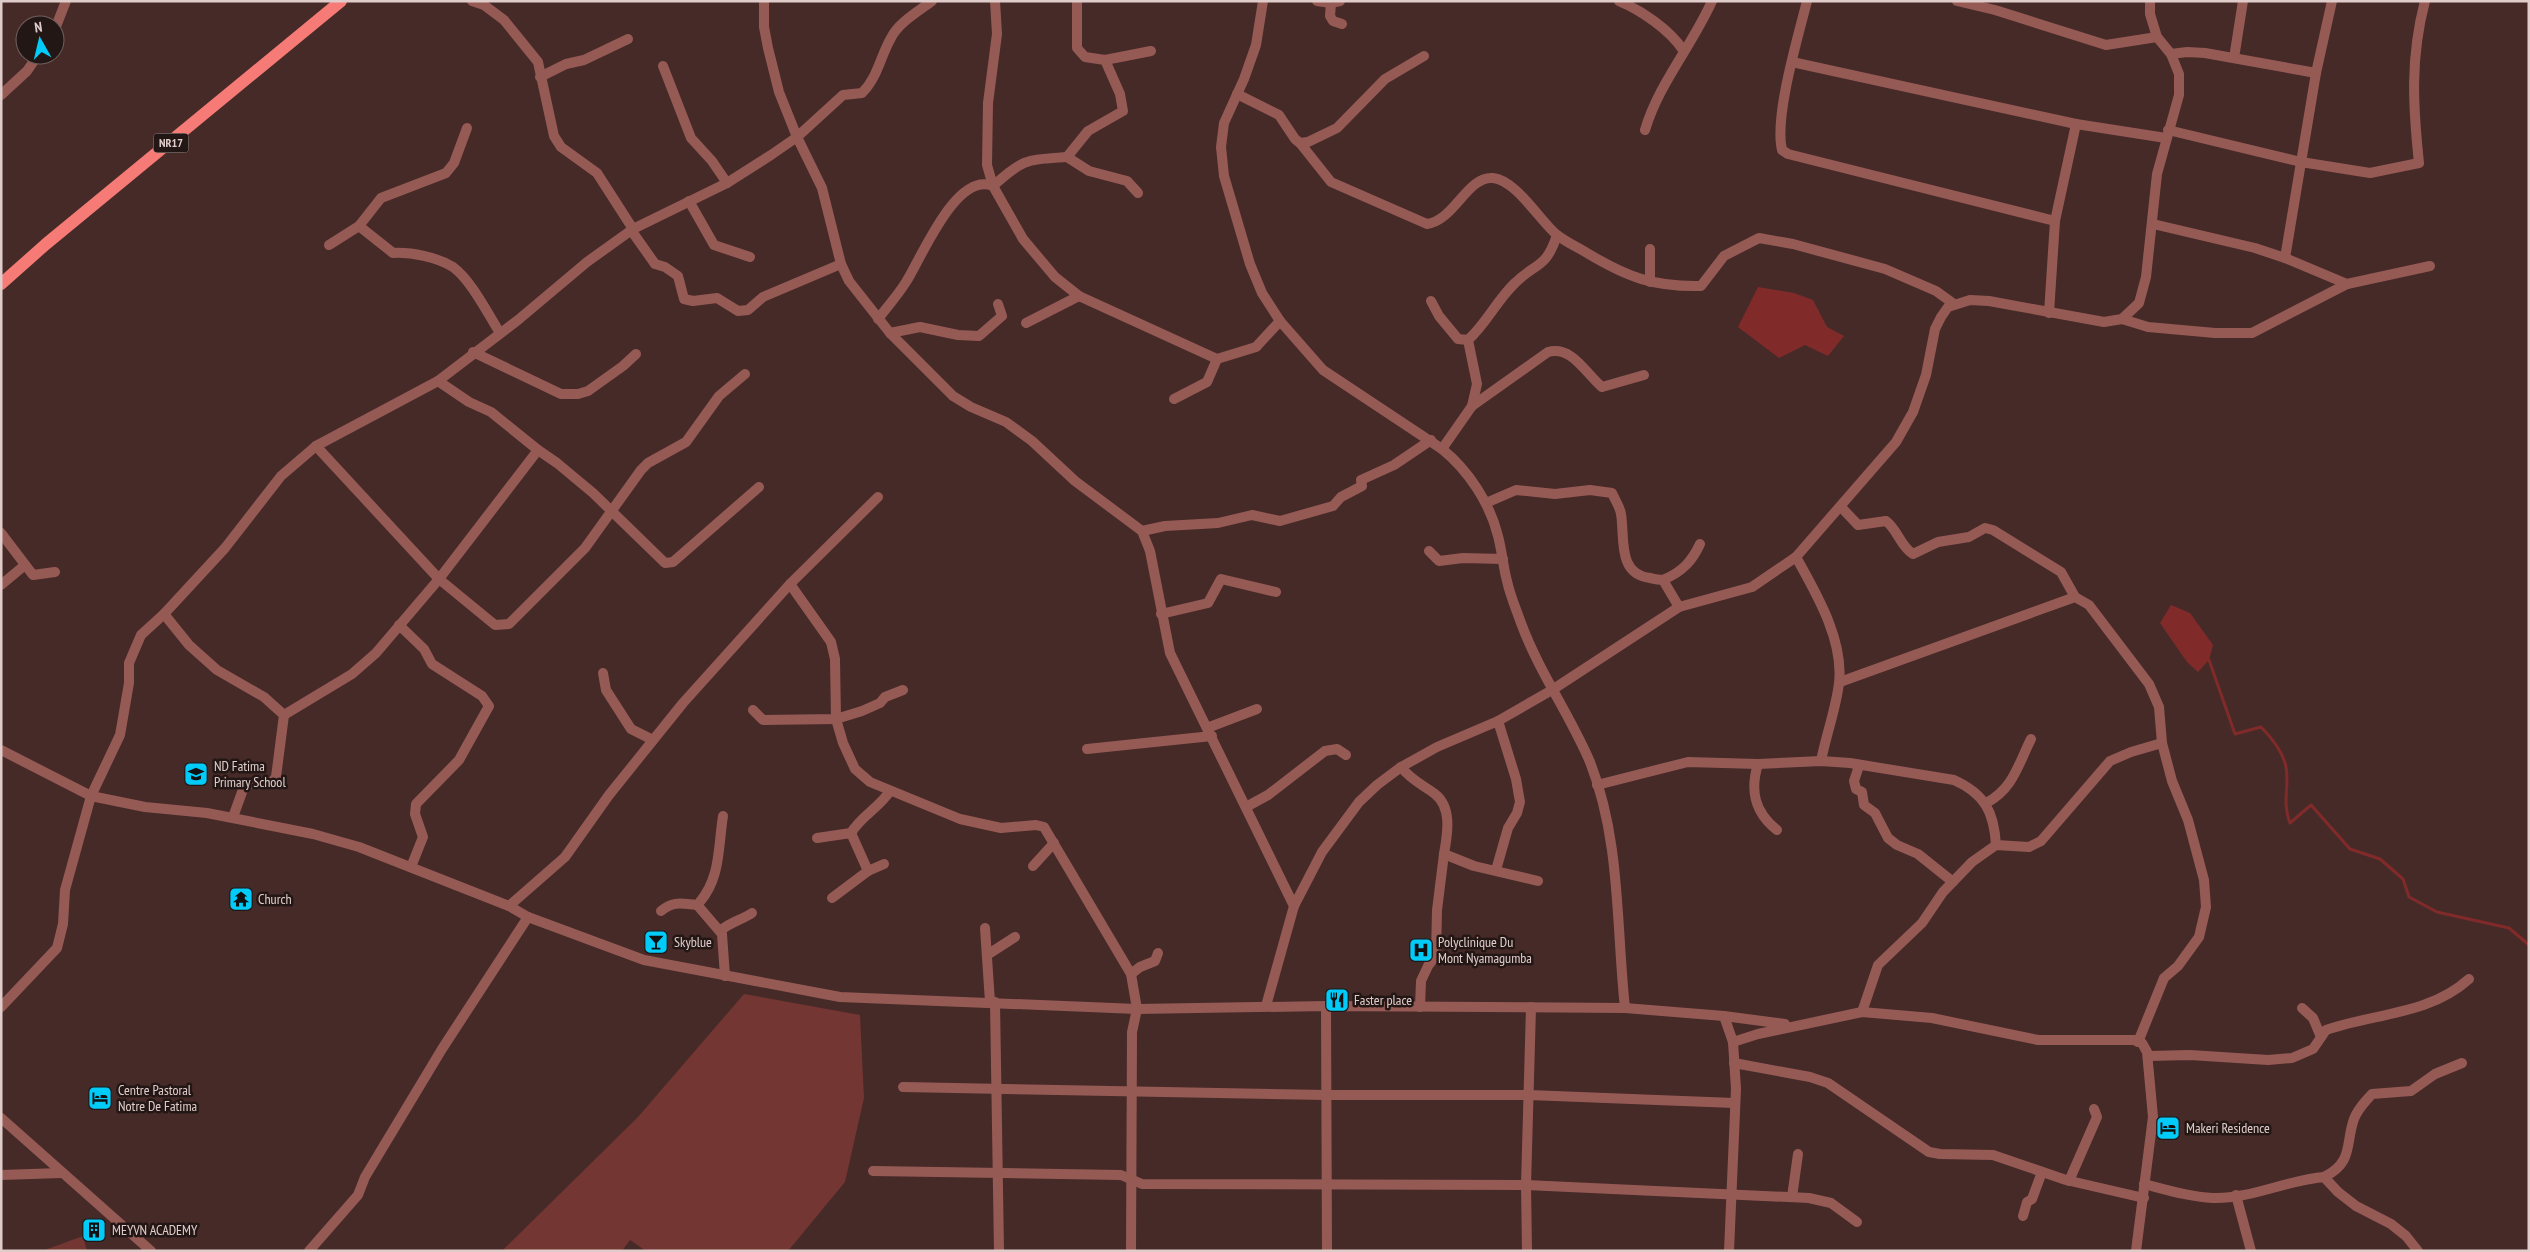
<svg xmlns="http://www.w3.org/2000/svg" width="2530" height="1252" font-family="'PT Sans Narrow',sans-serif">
<rect width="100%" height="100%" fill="#462a28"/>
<g fill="#743633">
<path d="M 744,994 L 860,1015 L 864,1098 L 845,1182 L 788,1251 L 646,1251 L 630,1240 L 622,1251 L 502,1251 L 638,1117 Z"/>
<path d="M 83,1236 L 87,1251 L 42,1251 Z"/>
</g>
<g fill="#802b2a">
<path d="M 1758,287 L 1794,293 L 1813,300 L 1827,327 L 1844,336 L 1828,356 L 1805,345 L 1779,358 L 1738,327 Z"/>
<path d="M 2171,605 L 2190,613 L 2213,645 L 2209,660 L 2198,672 L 2187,662 L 2160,623 Z"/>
</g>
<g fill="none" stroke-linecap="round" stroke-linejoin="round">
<path stroke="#802b2a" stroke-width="3" d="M 2209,660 L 2235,734 L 2261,727 C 2270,736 2281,750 2285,763 C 2291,782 2281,801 2290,823 L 2311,805 L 2350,849 L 2380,859 L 2403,879 L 2409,897 L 2437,912 L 2509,928 L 2529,945"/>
<g stroke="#965a55" stroke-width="10">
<path d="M 472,1 L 484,5 L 504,20 L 538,62 L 554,136 L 561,147 L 597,173 L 633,229"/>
<path d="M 764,1 L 764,27 L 768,48 L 779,92 L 797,137 L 822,188 L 841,264 L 849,281 L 890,333 L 953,396 L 971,407 L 1006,422 L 1032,441 L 1075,481 L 1142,531 L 1150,551 L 1170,653 L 1294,906 L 1266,1006"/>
<path d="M 995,1 L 997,34 L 988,103 L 987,165 L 993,186 L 1023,239 L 1055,277 L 1079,296 L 1217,359 L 1256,347 L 1280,321"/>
<path d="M 1263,1 L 1256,45 L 1244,79 L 1224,123 L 1221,147 L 1224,176 L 1250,264 L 1262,293 L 1280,321 L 1323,370 L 1442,449 C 1468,470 1490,503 1498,536 C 1502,551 1503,566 1507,581 C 1510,595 1516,609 1521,623 C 1539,672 1570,715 1590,762 C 1621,841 1616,925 1625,1008"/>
<path d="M 1317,1 L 1331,3 L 1340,1"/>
<path d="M 1619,1 C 1641,10 1670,30 1683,50"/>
<path d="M 1807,1 C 1798,37 1774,117 1782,150 L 1788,154 L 2055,221"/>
<path d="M 1957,1 L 1995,10 L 2106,45 L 2157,37"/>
<path d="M 1331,3 L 1330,16 L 1333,21 L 1342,24"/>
<path d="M 55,29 L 66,1"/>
<path d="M 2171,54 L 2187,52 L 2205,53 L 2316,73"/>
<path d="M 2234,58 L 2243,1"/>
<path d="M 1105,60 L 1151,51"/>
<path d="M 1792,62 L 2076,124 L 2166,138"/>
<path d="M 663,66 L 691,138 L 712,161 L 727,183"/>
<path d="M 540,77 L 566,64 L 584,60 L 628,39"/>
<path d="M 1237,94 L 1279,115 L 1295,139 L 1300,143 L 1308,142 L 1337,128 L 1385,79 L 1424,56"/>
<path d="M 1,95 L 27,71 L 38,55"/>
<path d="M 1645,130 C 1659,83 1692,46 1712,1"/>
<path d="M 2168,130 L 2301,162 L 2370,173 L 2419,163 C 2413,106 2410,58 2425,1"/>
<path d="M 1300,143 L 1331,182 L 1427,224 C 1455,220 1467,176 1493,178 C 1516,180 1540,221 1557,235 C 1566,242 1577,247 1587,253 C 1627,277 1653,287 1701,286 L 1724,256 L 1759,238 L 1793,244 L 1885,269 L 1936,291 L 1954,304"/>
<path d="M 1067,157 L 1089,171 L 1127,181 L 1138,193"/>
<path d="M 689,201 L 714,245 L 750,257"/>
<path d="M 2153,224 L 2255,248 L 2285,258 L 2316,73 L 2332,1"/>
<path d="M 359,226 L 393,253 C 411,252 437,257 453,267 C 471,280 488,314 500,333"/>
<path d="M 631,230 L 655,264 L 665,267 L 678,276 L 684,299 L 693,301 L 717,298 L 738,311 L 748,310 L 763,297 L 841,264"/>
<path d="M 329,245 L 359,226 L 381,198 L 446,173 L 454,163 L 467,128"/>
<path d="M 1650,249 L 1650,282"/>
<path d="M 2285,258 L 2347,284"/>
<path d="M 1431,301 L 1439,316 L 1458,339 L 1468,340"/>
<path d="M 2049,313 L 2055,221 L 2076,124"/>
<path d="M 878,319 C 887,307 898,295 906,282 C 922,257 956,171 993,186 C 1024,158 1027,160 1067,157 L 1088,131 L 1123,111 L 1120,94 L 1105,60 L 1085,57 L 1077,48 L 1077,1"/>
<path d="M 2122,319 L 2148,327 L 2215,333 L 2252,333 L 2347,284 L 2430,266"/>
<path d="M 1026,323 L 1079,296"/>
<path d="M 890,333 L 920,327 L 958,335 L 979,336 L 1002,316 L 998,304"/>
<path d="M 473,352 L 561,394 L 578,394 L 588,391 L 623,366 L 636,354"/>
<path d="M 438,381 L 469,402 L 491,412 L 538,450 L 557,463 L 593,493 L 665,563 L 673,562 L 759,487"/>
<path d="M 1174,399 L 1207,382 L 1217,359"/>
<path d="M 1472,406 L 1548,352 C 1572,345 1586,374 1602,387 L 1644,375"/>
<path d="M 316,446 L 439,579 L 495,625 L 509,624 L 585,548 L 641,470 L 648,463 L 686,442 L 719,396 L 745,374"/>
<path d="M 1442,449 L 1472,406 L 1477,384 L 1468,340 C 1486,324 1497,300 1515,283 C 1536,262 1546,269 1557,235"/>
<path d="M 1486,503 L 1516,490 L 1555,494 L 1590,490 L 1612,493 C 1615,500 1620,507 1621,514 C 1625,538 1617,574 1650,578 C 1655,579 1661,581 1665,579 C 1683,571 1692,561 1700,544"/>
<path d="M 1841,507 L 1858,525 L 1886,521 C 1898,530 1900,546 1913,554 L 1938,542 L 1969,537 L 1985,528 L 1993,530 L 2061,572 L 2075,597"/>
<path d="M 1142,531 L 1165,526 L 1218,523 L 1252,515 L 1280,521 L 1333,506 L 1341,497 L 1362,486 L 1361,480 L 1394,465 L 1431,440"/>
<path d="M 1,533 L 33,575 L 55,572"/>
<path d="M 1429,551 L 1439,561 L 1463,558 L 1503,559"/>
<path d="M 1796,557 C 1816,593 1844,640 1839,683 C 1836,709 1826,735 1821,761"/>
<path d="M 1663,580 L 1679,607"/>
<path d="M 790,584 L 831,642 L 835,659 L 836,719 L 843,743 L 855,769 L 870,782 L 960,819 L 1001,828 L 1036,825 L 1044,827 L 1131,974 L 1137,1009 L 1132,1032 L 1131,1251"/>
<path d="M 1,585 L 25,565"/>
<path d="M 164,614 L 189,645 L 217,670 L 264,697 L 284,715 L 276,777 L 272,782 L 245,784 L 233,817"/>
<path d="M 1161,614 L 1208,603 L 1221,579 L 1276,592"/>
<path d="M 399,625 L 424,649 L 432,664 L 482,696 L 489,706 L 459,760 L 416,804 L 415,814 L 423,837 L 411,867"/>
<path d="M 603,673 L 606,690 L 631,729 L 653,740"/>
<path d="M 1840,682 L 2075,597 L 2089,605 L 2149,684 L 2159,707 L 2162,743 L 2172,781 L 2188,820 L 2204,880 L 2206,907 L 2199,937 L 2178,966 L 2164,978 L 2138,1042"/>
<path d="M 753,710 L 763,720 L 836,719 L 862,711 L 880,703 L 885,697 L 903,690"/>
<path d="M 284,715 L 352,674 L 376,653 L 439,579 L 538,450"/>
<path d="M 1207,728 L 1257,709"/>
<path d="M 1087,749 L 1212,736"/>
<path d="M 1,750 L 91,796 L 145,807 L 207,813 L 313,834 L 359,847 L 509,906 L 528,917 L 644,960 L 840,997 L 1137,1009 L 1326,1006 L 1625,1008 L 1724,1016 L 1733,1042 L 1758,1034 L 1862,1012 L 1932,1018 L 2038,1040 L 2134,1040 L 2142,1043 L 2147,1052 L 2153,1117 L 2136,1251"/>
<path d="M 1758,764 C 1750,790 1754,812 1777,830"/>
<path d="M 1859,766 L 1854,781 L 1856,789 L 1862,792 L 1864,805 L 1875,813 L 1888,838 L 1897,845 L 1918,854 L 1953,882"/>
<path d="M 1401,767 C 1411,780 1423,785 1435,794 C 1453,808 1447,836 1444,854 L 1474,866 L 1538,881"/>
<path d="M 1597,785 L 1688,762 L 1758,764 L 1821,761 L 1850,763 L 1954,780 C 1985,794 1994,812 1996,845"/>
<path d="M 1986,803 C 2013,789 2018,765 2031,739"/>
<path d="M 1246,807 L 1268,795 L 1325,751 L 1337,749 L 1346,755"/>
<path d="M 723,816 C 718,847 721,878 699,903 L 699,907 L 722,934 L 725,976"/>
<path d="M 851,833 C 861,816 879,808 890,791"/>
<path d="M 817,838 L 851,833 L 868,871"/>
<path d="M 1033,866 L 1054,843"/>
<path d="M 1496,870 L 1508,828 L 1517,813 L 1520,802 L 1516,779 L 1498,721"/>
<path d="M 832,898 L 868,871 L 884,864"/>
<path d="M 509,906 L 565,857 L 609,795 L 683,703 L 790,584 L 878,497"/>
<path d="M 1294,906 L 1322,852 L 1359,802 L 1377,785 L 1401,767 L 1437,747 L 1498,721 L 1552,690 L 1679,607 L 1752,587 L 1796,557 L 1896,442 L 1913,412 L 1926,375 L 1935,329 L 1941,317 L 1948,307 L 1970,300 L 1989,301 L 2104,322 L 2122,319 L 2139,303 L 2146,277 L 2157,174 L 2179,95 L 2179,74 L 2171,54 L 2157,37 L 2150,14 L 2150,1"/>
<path d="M 661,911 C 674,900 683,904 699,905"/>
<path d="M 985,928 L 990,1002"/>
<path d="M 720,931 C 730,922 742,920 752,913"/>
<path d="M 987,955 L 1015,937"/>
<path d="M 1131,974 L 1140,967 L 1155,961 L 1158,953"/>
<path d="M 995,1002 L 999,1251"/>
<path d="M 1326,1006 L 1327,1251"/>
<path d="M 1,1007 L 57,948 L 63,924 L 65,890 L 91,796 L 120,735 L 129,683 L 129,663 L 141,635 L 164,614 L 225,548 L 281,476 L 316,446 L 438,381 L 518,320 L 587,262 L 633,229 L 727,183 L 771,155 L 797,137 L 843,95 L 862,93 C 878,77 880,57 891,38 C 898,23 919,11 932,1"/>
<path d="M 1420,1007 L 1421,981 L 1428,966 L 1436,955 L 1437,910 L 1444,854"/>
<path d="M 2302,1008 L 2313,1018 L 2321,1037"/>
<path d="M 1862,1012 L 1878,965 L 1922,923 L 1943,892 L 1972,862 L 1996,845 L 2029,847 L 2041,841 L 2110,761 L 2131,752 L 2162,743"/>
<path d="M 1724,1016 L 1785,1024"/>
<path d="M 2148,1056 L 2190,1055 L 2268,1060 L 2292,1058 L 2313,1049 L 2326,1030 C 2375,1013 2429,1015 2469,979"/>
<path d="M 1734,1063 L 1810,1077 L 1828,1083 L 1929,1152 L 1940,1154 L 1993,1155 L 2066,1180 L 2144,1198"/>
<path d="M 903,1087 L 1326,1095 L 1529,1095 L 1734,1103"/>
<path d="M 1,1118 L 151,1251"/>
<path d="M 873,1171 L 1121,1175 L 1142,1184 L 1526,1185 L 1809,1198 L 1831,1203 L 1857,1222"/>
<path d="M 1,1175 L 61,1173"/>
<path d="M 2324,1177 C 2354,1162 2345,1144 2354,1119 C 2358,1108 2365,1102 2372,1094 L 2411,1091 L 2435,1074 L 2462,1063"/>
<path d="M 2069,1181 L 2097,1117 L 2094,1109"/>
<path d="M 2144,1184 C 2167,1190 2190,1197 2213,1198 C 2251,1199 2287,1180 2324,1177 L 2338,1192 L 2356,1206 L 2391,1224 L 2406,1236 L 2418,1251"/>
<path d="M 2236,1195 L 2251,1251"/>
<path d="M 1792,1197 L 1798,1154"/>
<path d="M 2023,1216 L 2027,1202 L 2032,1199 L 2042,1172"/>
<path d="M 309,1251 L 358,1195 L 365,1177 L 442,1049 L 528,917"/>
<path d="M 1527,1251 L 1526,1185 L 1531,1007"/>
<path d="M 1729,1251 L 1736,1089 L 1733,1042"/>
</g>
<path stroke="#f67b76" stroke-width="12" d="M 1,284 L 46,244 L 341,1"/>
</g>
<defs>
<g id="school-square" transform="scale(1.25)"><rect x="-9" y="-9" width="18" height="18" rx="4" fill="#00cbf9" stroke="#231715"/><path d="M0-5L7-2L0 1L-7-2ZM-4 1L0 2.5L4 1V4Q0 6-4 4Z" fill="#111"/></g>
<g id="temple-square" transform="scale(1.25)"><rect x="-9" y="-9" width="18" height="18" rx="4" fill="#00cbf9" stroke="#231715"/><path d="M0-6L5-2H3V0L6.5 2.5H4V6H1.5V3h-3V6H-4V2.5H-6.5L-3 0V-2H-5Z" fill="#111"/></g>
<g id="bar-square" transform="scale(1.25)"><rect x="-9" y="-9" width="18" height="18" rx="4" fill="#00cbf9" stroke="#231715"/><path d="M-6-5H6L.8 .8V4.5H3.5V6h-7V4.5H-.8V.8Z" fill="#111"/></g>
<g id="hospital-square" transform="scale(1.25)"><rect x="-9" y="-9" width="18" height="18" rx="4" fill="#00cbf9" stroke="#231715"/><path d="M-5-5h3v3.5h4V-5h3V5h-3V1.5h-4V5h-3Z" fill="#111"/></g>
<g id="restaurant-square" transform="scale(1.25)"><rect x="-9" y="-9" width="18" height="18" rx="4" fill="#00cbf9" stroke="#231715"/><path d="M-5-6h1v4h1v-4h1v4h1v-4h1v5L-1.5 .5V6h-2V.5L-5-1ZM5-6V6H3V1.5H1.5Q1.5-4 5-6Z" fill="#111"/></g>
<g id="hotel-square" transform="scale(1.25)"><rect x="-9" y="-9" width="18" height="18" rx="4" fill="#00cbf9" stroke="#231715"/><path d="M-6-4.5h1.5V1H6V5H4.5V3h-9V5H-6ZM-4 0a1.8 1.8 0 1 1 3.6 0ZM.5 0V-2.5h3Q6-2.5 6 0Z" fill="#111"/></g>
<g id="building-square" transform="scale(1.25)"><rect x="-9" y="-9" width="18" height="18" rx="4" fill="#00cbf9" stroke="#231715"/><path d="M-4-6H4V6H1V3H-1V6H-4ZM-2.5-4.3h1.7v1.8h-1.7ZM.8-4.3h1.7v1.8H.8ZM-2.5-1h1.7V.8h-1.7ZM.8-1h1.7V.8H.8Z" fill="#111"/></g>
</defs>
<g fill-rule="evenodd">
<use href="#school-square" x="196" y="774"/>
<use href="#temple-square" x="241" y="899"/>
<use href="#bar-square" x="656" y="942"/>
<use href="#hospital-square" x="1421" y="950"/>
<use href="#restaurant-square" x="1337" y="1000"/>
<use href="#hotel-square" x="100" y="1098"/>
<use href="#hotel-square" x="2168" y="1128"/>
<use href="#building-square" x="94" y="1230"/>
</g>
<g text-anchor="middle" stroke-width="5" stroke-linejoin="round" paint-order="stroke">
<rect fill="#231715" stroke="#a79694" stroke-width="1" x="153.5" y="133.5" width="35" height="19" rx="4"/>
<g font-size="12" font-weight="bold" fill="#e0cdcb">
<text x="171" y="147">NR17</text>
</g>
<g font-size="14" fill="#e0cdcb" stroke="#231715" text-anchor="start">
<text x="214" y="771">ND Fatima<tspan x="214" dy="16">Primary School</tspan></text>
<text x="258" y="904">Church</text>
<text x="674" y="947">Skyblue</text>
<text x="1438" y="947">Polyclinique Du<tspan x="1438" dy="16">Mont Nyamagumba</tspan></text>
<text x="1354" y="1005">Faster place</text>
<text x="118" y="1095">Centre Pastoral<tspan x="118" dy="16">Notre De Fatima</tspan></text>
<text x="2186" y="1133">Makeri Residence</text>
<text x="112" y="1235">MEYVN ACADEMY</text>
</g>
</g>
<rect width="2530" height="1252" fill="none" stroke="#e0cdcb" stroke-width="5"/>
<g transform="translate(40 40) rotate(352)"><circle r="24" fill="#231715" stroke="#6f605e"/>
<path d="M0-4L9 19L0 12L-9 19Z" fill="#00cbf9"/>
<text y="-8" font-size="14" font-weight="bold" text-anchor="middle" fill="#e0cdcb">N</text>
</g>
</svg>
